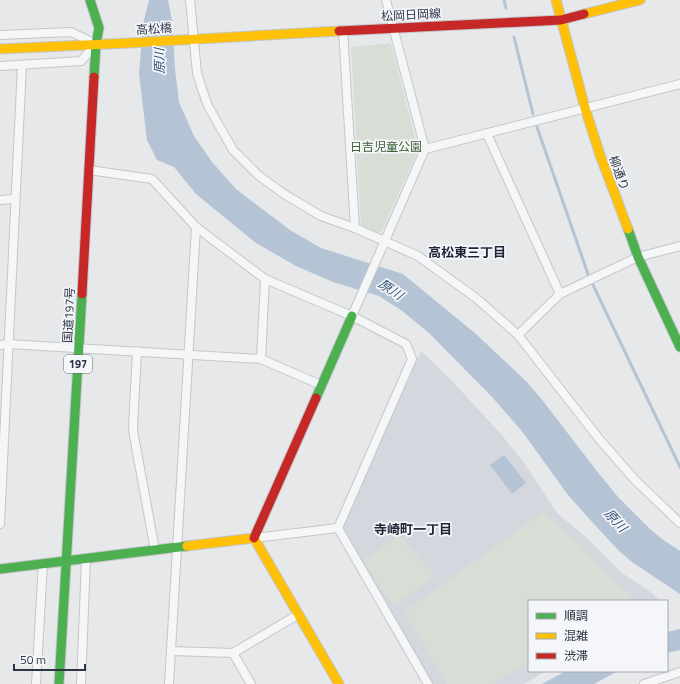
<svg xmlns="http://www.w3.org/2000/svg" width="680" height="684" font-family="'Titillium Web','Noto Sans JP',sans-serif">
<rect width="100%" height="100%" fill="#e6e8ea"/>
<path fill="#d4d7dd" d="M 421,351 L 451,380 L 501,434 L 525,464 L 557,513 L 587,538 L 622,573 L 648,590 L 661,601 L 529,601 L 529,671 L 546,671 L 524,684 L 433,684 L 344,530 L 344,524 Z"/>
<g fill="#d6ded6">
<path d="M 391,43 L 418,150 L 382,231 L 378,233 L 362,227 L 361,224 L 351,47 Z"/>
<path d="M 543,512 L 579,544 L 611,578 L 633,596 L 625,600 L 625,601 L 529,601 L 529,662 L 494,684 L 447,684 L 404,612 Z"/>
<path d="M 399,535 L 435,576 L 394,606 L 363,561 Z"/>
</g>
<g fill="#b4c4d5">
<path d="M 149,0 L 168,0 L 172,20 L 175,69 L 179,102 L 194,136 L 212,162 L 236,189 L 290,230 L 321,248 L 403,274 L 431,297 L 476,334 L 526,381 L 543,401 L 596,470 L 618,497 L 650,529 L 662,539 L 680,551 L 680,594 L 632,562 L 619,551 L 593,523 L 568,495 L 521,430 L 493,398 L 429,333 L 401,310 L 379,296 L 333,282 L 296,266 L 256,243 L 196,194 L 174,167 L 157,160 L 147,140 L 139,74 L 143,24 Z"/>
<path d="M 504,455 L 526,483 L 512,494 L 490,465 Z"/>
<path d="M 680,629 L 680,650 L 667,653 L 667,632 Z"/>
<path d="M 566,671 L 618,671 L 594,684 L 542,684 Z"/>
</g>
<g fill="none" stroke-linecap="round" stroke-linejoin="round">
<g stroke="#b4c4d5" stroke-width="3">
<path d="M 504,0 L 506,8"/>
<path d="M 514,37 L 533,114"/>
<path d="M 537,127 L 588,274"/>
<path d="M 593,285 L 680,467"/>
</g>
<g stroke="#c4c6c8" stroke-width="10">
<g id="street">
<path d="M 190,0 L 197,73 L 202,89 L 208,106 L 233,150 L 258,175 L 284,194 L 321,216 L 355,228 L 418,256 L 476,298 L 518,335 L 600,440 L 635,480 L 680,523"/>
<path d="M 343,30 L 355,228"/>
<path d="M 0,35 L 71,32 L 96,44 L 81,61 L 0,66"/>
<path d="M 487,134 L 560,294"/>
<path d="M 425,149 L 680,84"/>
<path d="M 89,170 L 152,179 L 196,227 L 265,279 L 352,316 L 406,344 L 412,359 L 338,528"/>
<path d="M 0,200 L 15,199"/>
<path d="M 352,316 L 425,149 L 386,0"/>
<path d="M 518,335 L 560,294 L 638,257 L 680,246"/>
<path d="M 0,345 L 8,344 L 261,359 L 321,385"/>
<path d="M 137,351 L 133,427 L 134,436 L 155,550"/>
<path d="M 261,359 L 265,279"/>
<path d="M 0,524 L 22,65"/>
<path d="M 338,528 L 428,684"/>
<path d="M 254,538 L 338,528"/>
<path d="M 171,651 L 233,653 L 299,614"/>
<path d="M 233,653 L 251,684"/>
<path d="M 36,684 L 43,564"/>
<path d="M 81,684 L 86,559"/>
<path d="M 169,684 L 196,227"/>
<path d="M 644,684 L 680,672"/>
</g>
</g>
<g stroke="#c4c6c8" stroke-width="11">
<g id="fast">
<path d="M 90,0 L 99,28 L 96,44 L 94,77"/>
<path d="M 628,229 L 638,257 L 680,347"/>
<path d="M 316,398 L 352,316"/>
<path d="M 0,569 L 187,546"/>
<path d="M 59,684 L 82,294"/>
</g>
</g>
<g stroke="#c4c6c8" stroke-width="11">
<g id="slow">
<path d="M 556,0 L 585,108 L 600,155 L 628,229"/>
<path d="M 584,14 L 640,0"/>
<path d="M 0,49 L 129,43 L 339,31"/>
<path d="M 254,538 L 339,684"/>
<path d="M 187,546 L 254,538"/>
</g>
</g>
<g stroke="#c4c6c8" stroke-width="11">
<g id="jam">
<path d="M 339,31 L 561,20 L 584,14"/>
<path d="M 82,294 L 94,77"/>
<path d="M 254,538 L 316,398"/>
</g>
</g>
<use href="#street" stroke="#f5f6f7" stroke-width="8"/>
<use href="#fast" stroke="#4caf50" stroke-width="9"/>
<use href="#slow" stroke="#ffc107" stroke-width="9"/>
<use href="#jam" stroke="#c62828" stroke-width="9"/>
</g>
<g text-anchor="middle" stroke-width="3.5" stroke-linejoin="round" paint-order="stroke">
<rect fill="#f4f6f9" stroke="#676e7b" stroke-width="1" x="64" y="355" width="28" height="18" rx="3"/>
<g font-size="11" font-weight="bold" fill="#2b3445">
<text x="78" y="368">197</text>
</g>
<g font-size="12" fill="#2b3445" stroke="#f4f6f9">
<text transform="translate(411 15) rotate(-3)" y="4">松岡日岡線</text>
<text transform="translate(154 29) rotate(-4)" y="4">高松橋</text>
<text transform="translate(619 173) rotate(70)" y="4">柳通り</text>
<text transform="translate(69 315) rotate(-87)" y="4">国道197号</text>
</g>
<g font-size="12" fill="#3f6138" stroke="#f4f6f9">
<text x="386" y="151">日吉児童公園</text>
</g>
<g font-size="13" font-style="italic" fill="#34527a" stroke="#f4f6f9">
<text transform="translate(159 61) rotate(-91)" y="5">原川</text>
<text transform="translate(391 289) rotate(35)" y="5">原川</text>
<text transform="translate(616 520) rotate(47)" y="5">原川</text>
</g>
<g font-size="13" font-weight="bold" fill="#1d2536" stroke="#f4f6f9">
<text x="467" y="257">高松東三丁目</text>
<text x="413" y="534">寺崎町一丁目</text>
</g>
</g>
<rect x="528" y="600" width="140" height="72" fill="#f4f6f9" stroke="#a4a8b1"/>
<rect x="536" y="613" width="20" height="6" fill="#4caf50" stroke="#a4a8b1"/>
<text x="564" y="620" font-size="12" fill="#2b3445">順調</text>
<rect x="536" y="633" width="20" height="6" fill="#ffc107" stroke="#a4a8b1"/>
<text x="564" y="640" font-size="12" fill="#2b3445">混雑</text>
<rect x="536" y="653" width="20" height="6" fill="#c62828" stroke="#a4a8b1"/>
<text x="564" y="660" font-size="12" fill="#2b3445">渋滞</text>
<path d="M14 664v6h71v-6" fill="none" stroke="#2b3445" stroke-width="2"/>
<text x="20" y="664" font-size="12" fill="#2b3445" stroke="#f4f6f9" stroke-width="3" paint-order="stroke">50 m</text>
</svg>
